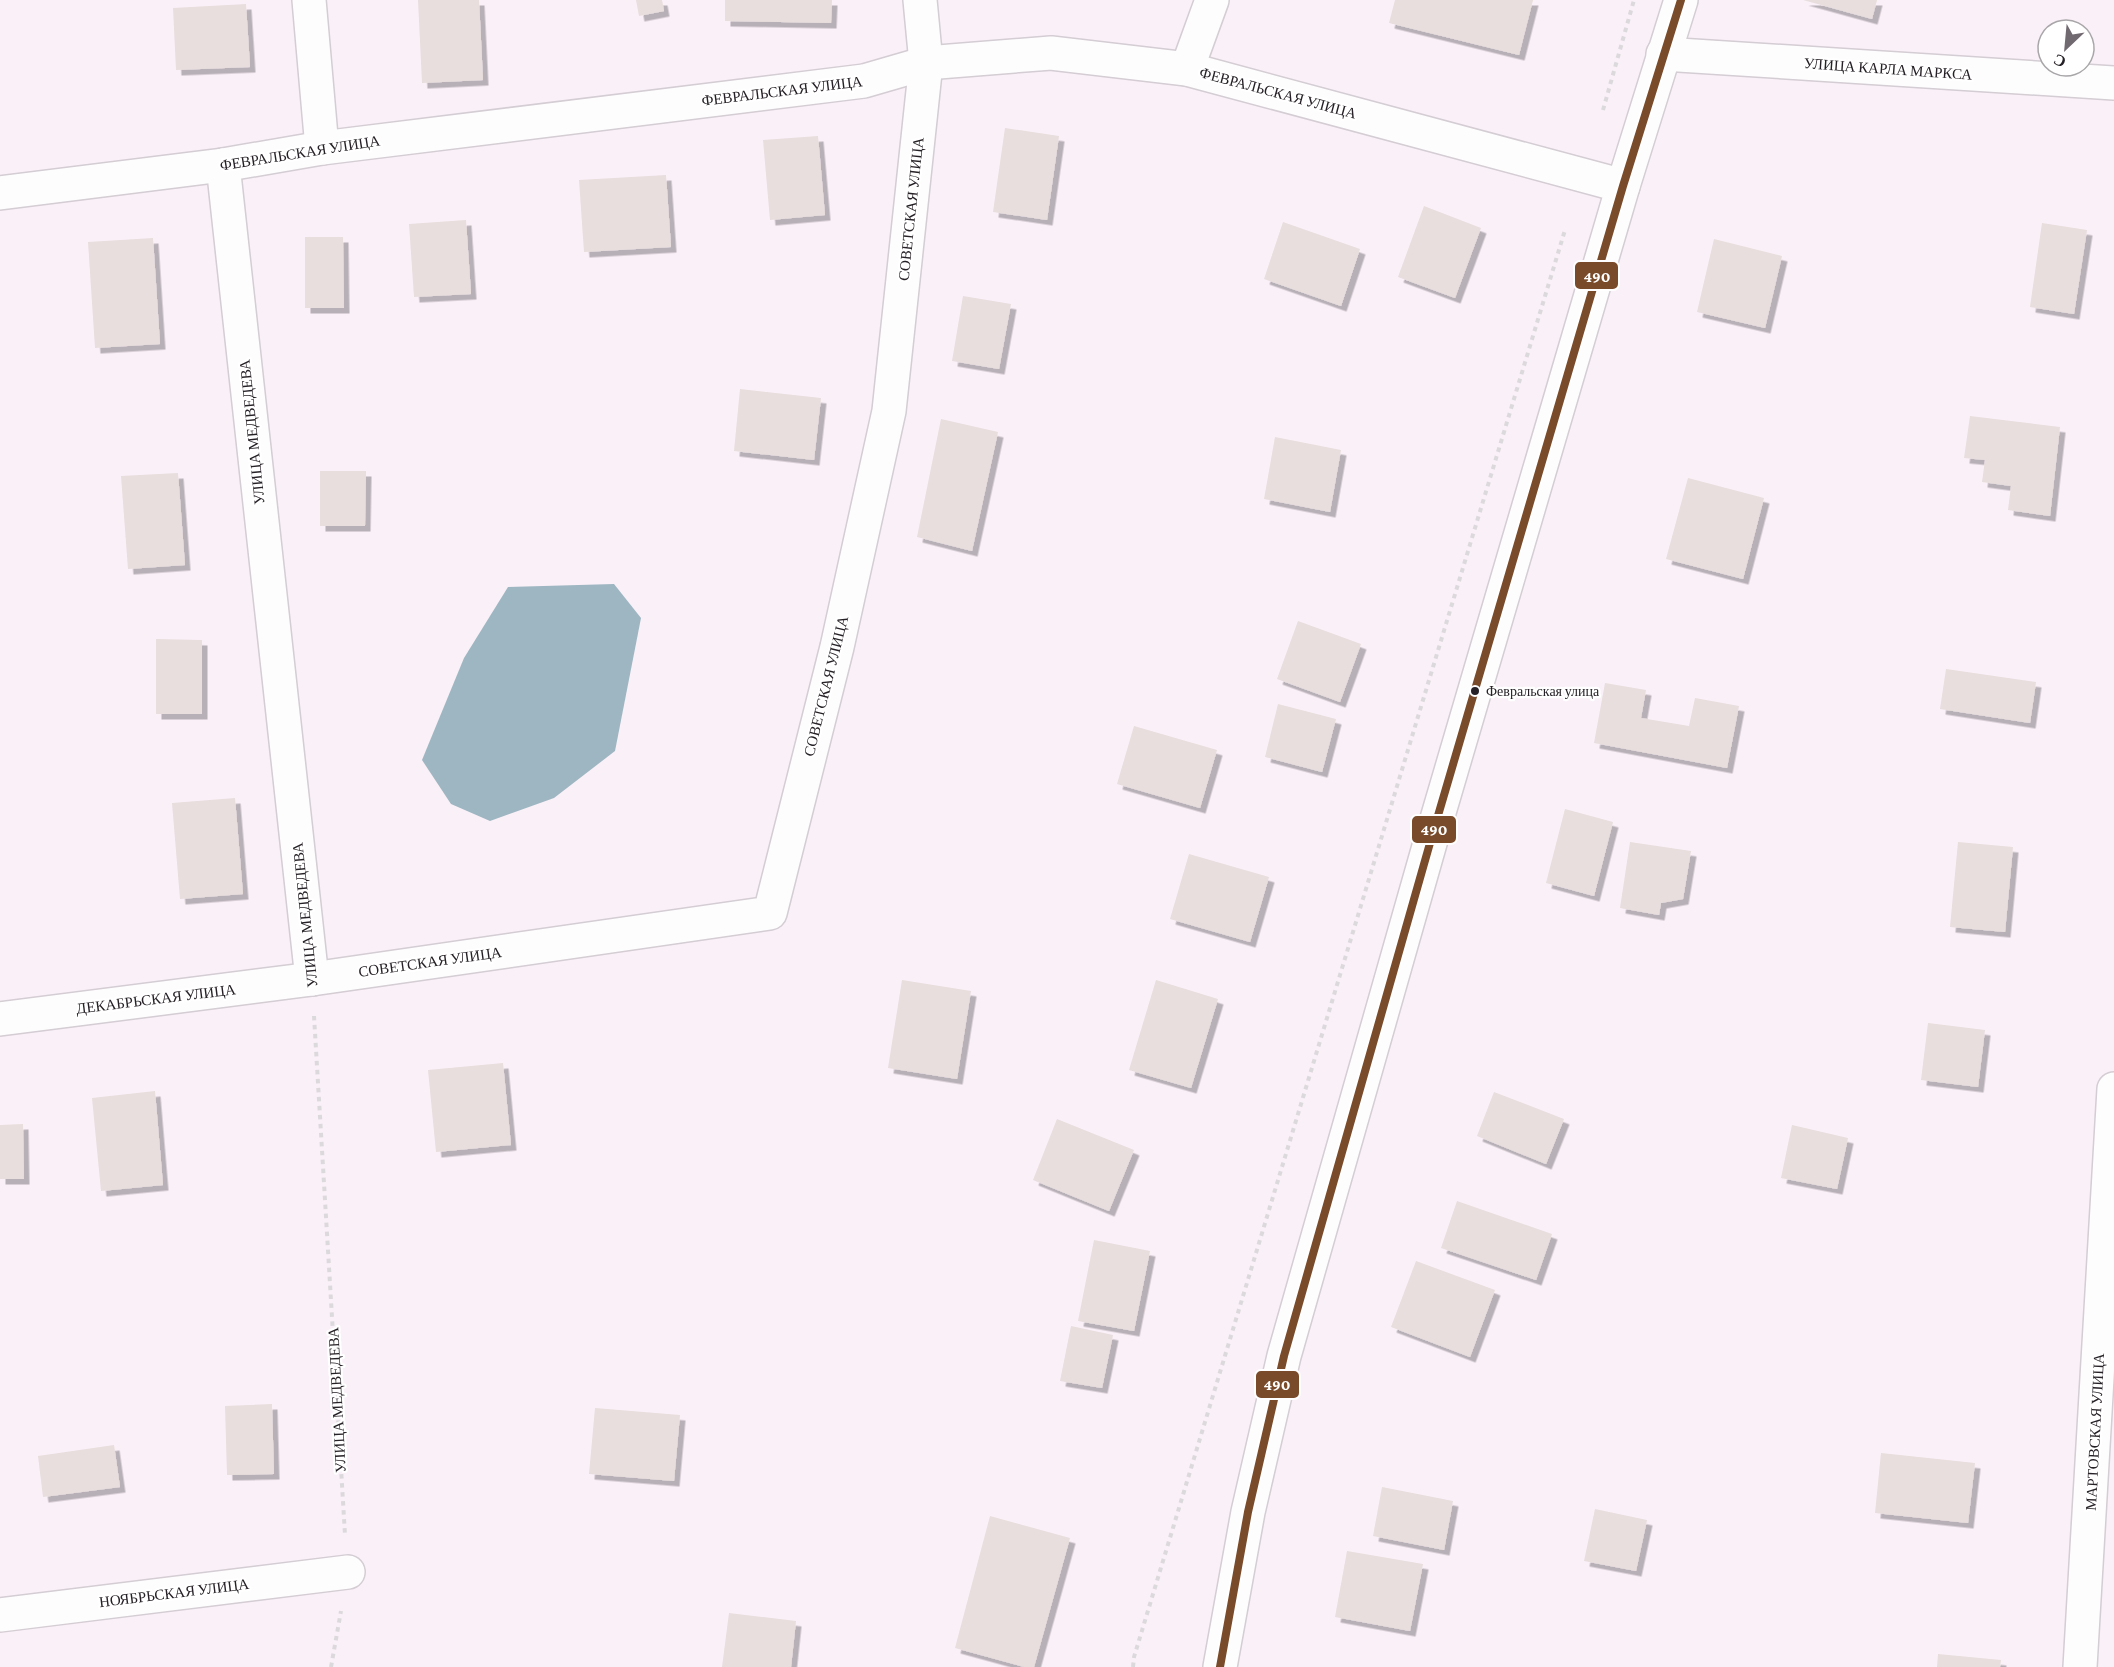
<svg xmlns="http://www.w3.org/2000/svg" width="2114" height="1667" font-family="'Crimson Pro',serif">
<defs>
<filter id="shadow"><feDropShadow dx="5.5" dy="5.5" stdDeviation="0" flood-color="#0004"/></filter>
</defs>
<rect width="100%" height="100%" fill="#faf0f8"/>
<path fill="#9db6c1" d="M 614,584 L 641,618 L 615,751 L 554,798 L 490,821 L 451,804 L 422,760 L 464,658 L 508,587 Z"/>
<g fill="#e8dedd" filter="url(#shadow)">
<path d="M 418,0 L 479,0 L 483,80 L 422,83 Z"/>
<path d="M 636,0 L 662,0 L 664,11 L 639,16 Z"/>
<path d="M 725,0 L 832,0 L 831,23 L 725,21 Z"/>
<path d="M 1395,0 L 1533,0 L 1519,55 L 1389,23 Z"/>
<path d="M 1803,0 L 1877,0 L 1872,19 Z"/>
<path d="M 246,4 L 250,67 L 176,70 L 173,8 Z"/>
<path d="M 1005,128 L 1059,136 L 1047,220 L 993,212 Z"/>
<path d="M 818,136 L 825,215 L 770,220 L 763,140 Z"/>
<path d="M 666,175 L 671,247 L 584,252 L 579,180 Z"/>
<path d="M 1424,206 L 1481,228 L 1455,298 L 1398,277 Z"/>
<path d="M 466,220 L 471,294 L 414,297 L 409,224 Z"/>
<path d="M 1283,222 L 1360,249 L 1341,306 L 1264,279 Z"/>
<path d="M 2042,223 L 2087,230 L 2074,314 L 2030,307 Z"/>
<path d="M 305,237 L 343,237 L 344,308 L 305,308 Z"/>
<path d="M 153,238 L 160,344 L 95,348 L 88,242 Z"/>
<path d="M 1714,239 L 1782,256 L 1765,328 L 1697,312 Z"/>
<path d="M 963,296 L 1011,304 L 999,369 L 952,361 Z"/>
<path d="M 740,389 L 821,398 L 814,460 L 734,451 Z"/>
<path d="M 1970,416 L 2060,427 L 2050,516 L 2008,510 L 2011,486 L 1982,482 L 1985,460 L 1964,458 Z"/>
<path d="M 941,419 L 998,432 L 972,551 L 917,537 Z"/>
<path d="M 1275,437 L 1341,450 L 1330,512 L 1264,499 Z"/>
<path d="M 320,471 L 366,471 L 365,526 L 320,526 Z"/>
<path d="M 178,473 L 185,565 L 128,569 L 121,476 Z"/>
<path d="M 1688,478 L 1764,498 L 1743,579 L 1666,559 Z"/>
<path d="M 1298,621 L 1361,644 L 1340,702 L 1277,679 Z"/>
<path d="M 156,639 L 202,640 L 202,714 L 156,714 Z"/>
<path d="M 1946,669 L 2036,682 L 2030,723 L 1940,709 Z"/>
<path d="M 1605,683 L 1646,690 L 1641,718 L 1689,726 L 1695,698 L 1739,706 L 1727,768 L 1594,743 Z"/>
<path d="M 1278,704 L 1336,719 L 1322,772 L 1265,757 Z"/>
<path d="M 1134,726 L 1217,750 L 1200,808 L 1117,784 Z"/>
<path d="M 235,798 L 243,894 L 180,899 L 172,803 Z"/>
<path d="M 1565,809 L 1613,822 L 1594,896 L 1546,883 Z"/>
<path d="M 1630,842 L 1691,851 L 1683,899 L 1661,903 L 1659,915 L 1620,908 Z"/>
<path d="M 1958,842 L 2013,847 L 2005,932 L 1950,927 Z"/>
<path d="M 1189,854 L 1269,877 L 1250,942 L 1170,919 Z"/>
<path d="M 902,980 L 971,991 L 957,1079 L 888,1068 Z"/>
<path d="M 1156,980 L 1218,999 L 1191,1088 L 1129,1070 Z"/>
<path d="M 1928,1023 L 1985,1030 L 1978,1087 L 1921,1080 Z"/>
<path d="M 503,1063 L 511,1145 L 436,1152 L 428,1070 Z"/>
<path d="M 155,1091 L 163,1185 L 101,1191 L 92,1098 Z"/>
<path d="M 1494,1092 L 1564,1119 L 1546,1164 L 1477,1136 Z"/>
<path d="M 1057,1119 L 1134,1150 L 1109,1211 L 1033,1180 Z"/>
<path d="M 23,1124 L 24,1179 L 0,1179 L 0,1125 Z"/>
<path d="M 1792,1125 L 1848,1138 L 1837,1189 L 1781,1178 Z"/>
<path d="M 1457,1201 L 1552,1234 L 1536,1280 L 1441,1248 Z"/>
<path d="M 1094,1240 L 1150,1251 L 1134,1331 L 1078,1321 Z"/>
<path d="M 1416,1261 L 1495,1290 L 1470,1357 L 1391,1327 Z"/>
<path d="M 1071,1326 L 1113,1335 L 1102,1388 L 1060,1381 Z"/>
<path d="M 272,1404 L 274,1474 L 227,1475 L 225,1406 Z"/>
<path d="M 595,1408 L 680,1415 L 674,1481 L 589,1474 Z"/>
<path d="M 114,1445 L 120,1487 L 43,1497 L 38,1456 Z"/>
<path d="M 1881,1453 L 1975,1463 L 1968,1523 L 1875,1513 Z"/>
<path d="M 1382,1487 L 1453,1501 L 1444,1550 L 1373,1536 Z"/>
<path d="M 1595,1509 L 1647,1520 L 1636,1571 L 1584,1561 Z"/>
<path d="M 990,1516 L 1070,1538 L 1034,1667 L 1024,1667 L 955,1648 Z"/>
<path d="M 1347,1551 L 1423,1564 L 1410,1631 L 1335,1617 Z"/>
<path d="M 729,1613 L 796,1621 L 791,1667 L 722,1667 Z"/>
<path d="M 1938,1654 L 2001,1660 L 2000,1667 L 1937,1667 Z"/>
</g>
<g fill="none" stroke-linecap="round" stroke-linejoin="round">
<g stroke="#d4cdd3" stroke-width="36">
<g id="minor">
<path d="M 309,0 L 322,148"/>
<path d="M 1663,54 L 2114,83"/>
<path d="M 1187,69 L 1212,0"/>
<path d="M 223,165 L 312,979"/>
<path d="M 0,193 L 223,165 L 322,148 L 864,81 L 926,63 L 1051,53 L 1187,69 L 1623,186"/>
<path d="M 0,1019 L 312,979 L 770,913 L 837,647 L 889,411 L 926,63 L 920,0"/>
<path d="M 0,1615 L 348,1572"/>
<path d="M 2080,1667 L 2114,1089"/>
</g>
</g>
<g stroke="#d4cdd3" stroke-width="36">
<path id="tertiary" d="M 1220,1667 L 1248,1512 L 1284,1356 L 1432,836 L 1623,186 L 1681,0"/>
</g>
<g stroke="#dcd9dc" stroke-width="4" stroke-dasharray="4.5 4.5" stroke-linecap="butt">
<path d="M 1603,110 L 1634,0"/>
<path d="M 314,1016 L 345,1535"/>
<path d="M 331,1667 L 341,1611"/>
<path d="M 1133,1667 L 1134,1657 L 1565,230"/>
</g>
<use href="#minor" stroke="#fefdfe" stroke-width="33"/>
<use href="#tertiary" stroke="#fefdfe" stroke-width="33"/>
<g stroke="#fff" stroke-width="12">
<path id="bus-1" d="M 1220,1667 L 1248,1512 L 1284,1356 L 1432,836 L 1623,186 L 1681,0"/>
</g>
<use href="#bus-1" stroke="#7a4b2a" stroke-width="8"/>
</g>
<circle fill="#262126" stroke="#fff" stroke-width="2" cx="1475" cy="691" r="5"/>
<g text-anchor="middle" stroke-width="4.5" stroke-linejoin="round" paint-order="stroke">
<g font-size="14" fill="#262126" stroke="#fff" text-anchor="start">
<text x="1486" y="696">Февральская улица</text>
</g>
<g font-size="15" fill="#262126" stroke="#fff">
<text transform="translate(1888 69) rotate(4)" y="5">УЛИЦА КАРЛА МАРКСА</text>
<text transform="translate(782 91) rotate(-7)" y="5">ФЕВРАЛЬСКАЯ УЛИЦА</text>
<text transform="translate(1278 93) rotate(15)" y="5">ФЕВРАЛЬСКАЯ УЛИЦА</text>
<text transform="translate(300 153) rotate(-9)" y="5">ФЕВРАЛЬСКАЯ УЛИЦА</text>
<text transform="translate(911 209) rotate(-84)" y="5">СОВЕТСКАЯ УЛИЦА</text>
<text transform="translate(252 432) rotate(-96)" y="5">УЛИЦА МЕДВЕДЕВА</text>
<text transform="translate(826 686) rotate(-76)" y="5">СОВЕТСКАЯ УЛИЦА</text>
<text transform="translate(305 915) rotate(-96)" y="5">УЛИЦА МЕДВЕДЕВА</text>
<text transform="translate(430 962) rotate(-8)" y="5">СОВЕТСКАЯ УЛИЦА</text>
<text transform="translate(156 999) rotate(-7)" y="5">ДЕКАБРЬСКАЯ УЛИЦА</text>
<text transform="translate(337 1400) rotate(-93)" y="5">УЛИЦА МЕДВЕДЕВА</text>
<text transform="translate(2095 1432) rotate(-87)" y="5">МАРТОВСКАЯ УЛИЦА</text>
<text transform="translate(174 1593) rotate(-7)" y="5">НОЯБРЬСКАЯ УЛИЦА</text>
</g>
</g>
<g stroke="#fff" stroke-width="2">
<rect x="1574" y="261" width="45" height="29" rx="6" fill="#7a4b2a"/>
<rect x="1411" y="815" width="46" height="29" rx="6" fill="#7a4b2a"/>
<rect x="1255" y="1370" width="45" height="29" rx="6" fill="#7a4b2a"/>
</g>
<g font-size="16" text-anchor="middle" font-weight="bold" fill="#fff">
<text x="1597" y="282">490</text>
<text x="1434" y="835">490</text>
<text x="1277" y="1390">490</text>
</g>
<g transform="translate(2066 48) rotate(206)"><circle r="28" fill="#ffffff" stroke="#a8a6a8" stroke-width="1.5"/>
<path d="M0-4.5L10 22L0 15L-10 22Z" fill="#706970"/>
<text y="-9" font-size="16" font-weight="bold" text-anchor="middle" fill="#262126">С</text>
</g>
</svg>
